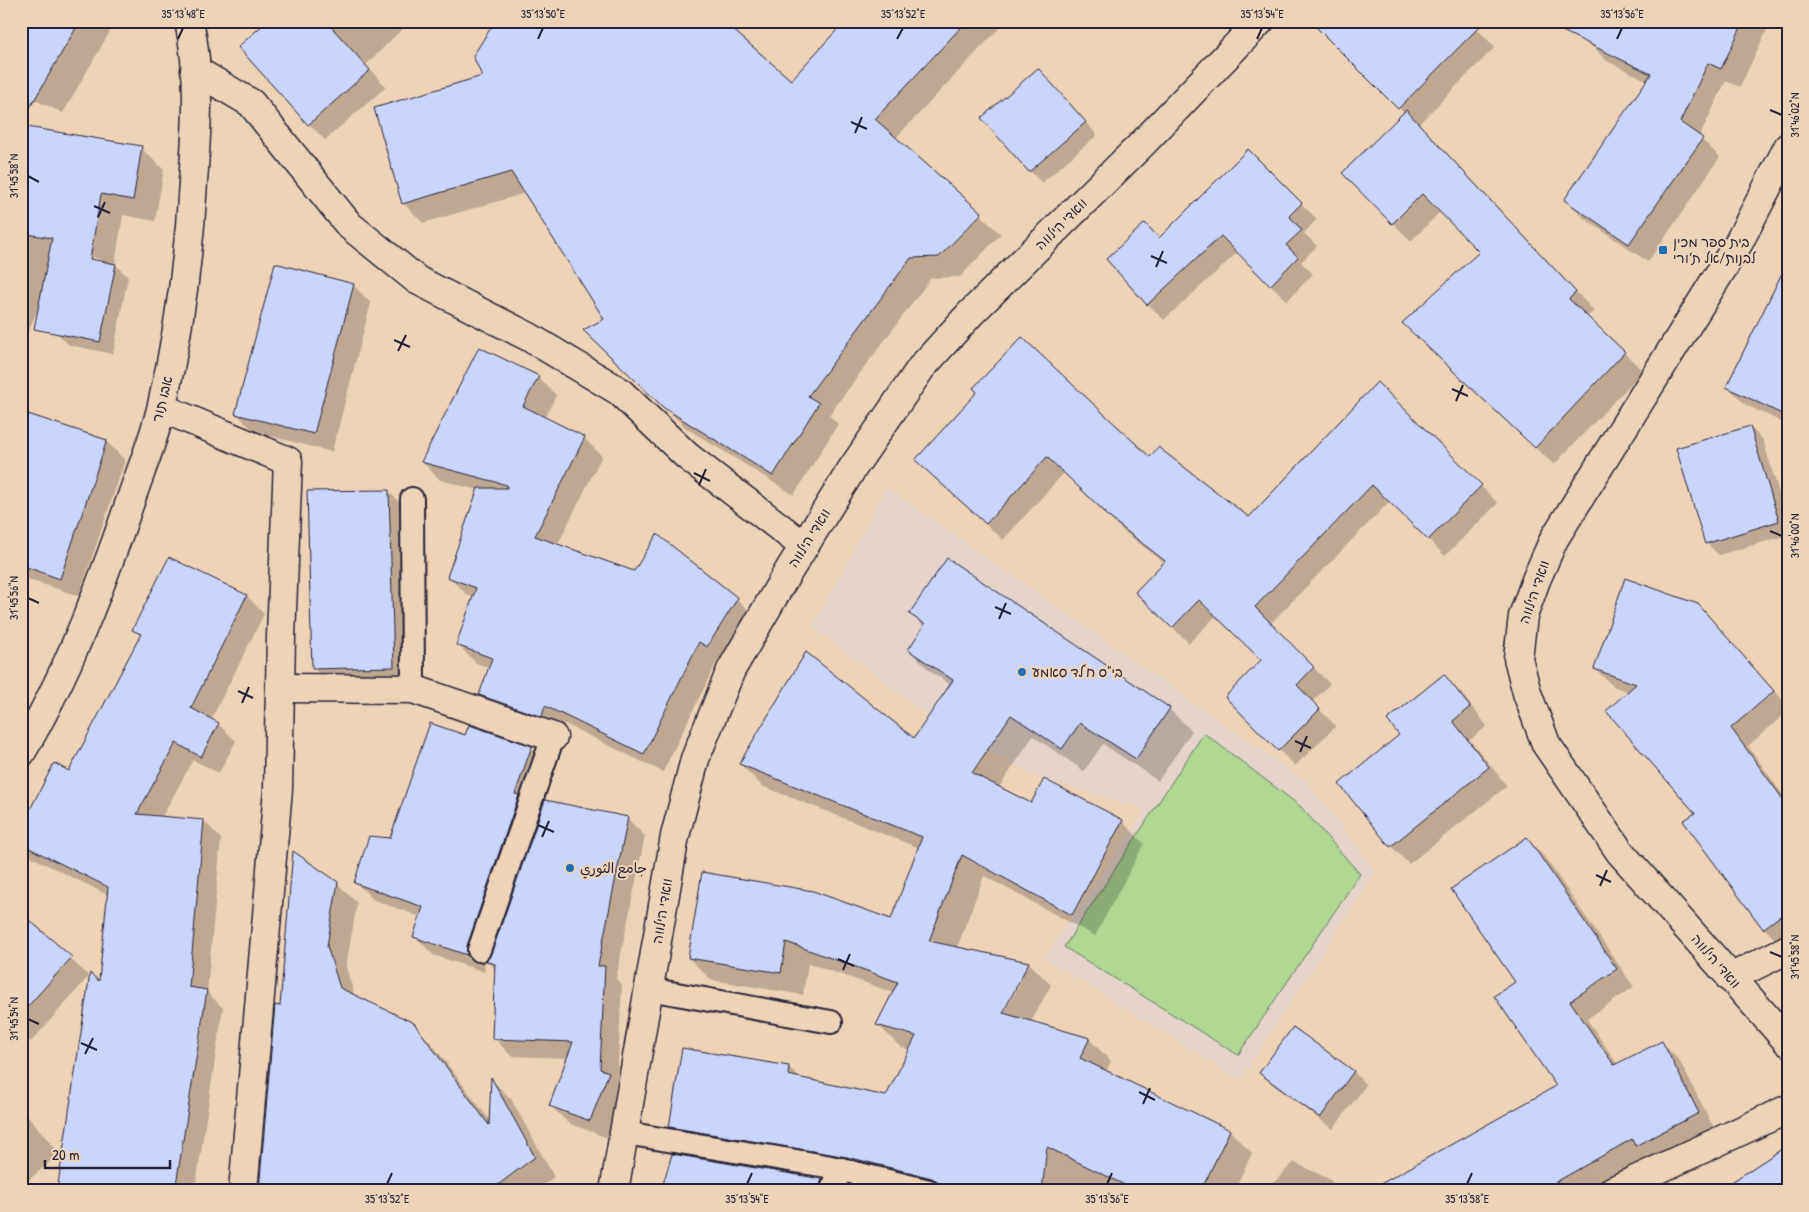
<svg xmlns="http://www.w3.org/2000/svg" width="1809" height="1212" font-family="'Patrick Hand','Playpen Sans Arabic','Playpen Sans Hebrew',sans-serif">
<rect width="100%" height="100%" fill="#efd3b6"/>
<filter id="ink" filterUnits="userSpaceOnUse"><feTurbulence type="fractalNoise" baseFrequency=".02" numOctaves="2"/><feDisplacementMap in="SourceGraphic" scale="10" xChannelSelector="R" yChannelSelector="G"/><feConvolveMatrix kernelMatrix="1 2 1 2 8 2 1 2 1" color-interpolation-filters="sRGB"/></filter>
<g filter="url(#ink)">
<path fill="#e4d4cb" d="M 886,487 L 1307,782 L 1376,871 L 1240,1080 L 1044,958 L 1145,810 L 1038,777 L 940,725 L 813,627 Z"/>
<path fill="#b0d692" stroke="#697c66" d="M 1204,733 L 1300,806 L 1360,874 L 1238,1055 L 1064,947 Z"/>
<g fill="#0003" fill-rule="evenodd">
<path d="M 21,21 L 116,21 L 63,113 L 21,93 Z"/>
<path d="M 269,21 L 410,21 L 366,65 L 386,87 L 325,140 L 309,124 Z"/>
<path d="M 847,21 L 1006,21 L 895,139 L 1001,234 L 960,277 L 931,278 L 829,415 L 838,424 L 794,495 L 686,428 L 605,350 L 606,320 L 526,193 L 423,223 L 403,203 L 791,82 Z"/>
<path d="M 1469,21 L 1495,47 L 1419,124 L 1594,311 L 1587,317 L 1643,371 L 1554,465 L 1422,341 L 1481,252 L 1441,211 L 1411,241 L 1343,173 L 1404,113 L 1322,31 Z"/>
<path d="M 1599,21 L 1771,21 L 1740,87 L 1726,81 L 1699,137 L 1720,157 L 1648,262 L 1584,218 L 1566,200 L 1648,81 L 1607,61 L 1589,43 Z"/>
<path d="M 1050,82 L 1097,135 L 1042,183 L 1030,171 Z"/>
<path d="M 21,127 L 141,148 L 164,170 L 155,221 L 123,215 L 115,264 L 128,277 L 113,354 L 69,345 L 56,332 L 103,261 L 65,246 L 23,344 L 21,343 Z"/>
<path d="M 1248,151 L 1317,219 L 1304,233 L 1317,246 L 1301,262 L 1313,274 L 1287,301 L 1238,252 L 1164,320 L 1148,304 L 1159,239 Z"/>
<path d="M 353,285 L 371,303 L 332,452 L 255,432 L 237,414 Z"/>
<path d="M 1788,320 L 1788,425 L 1746,405 L 1728,387 Z"/>
<path d="M 538,377 L 556,395 L 545,418 L 584,438 L 602,456 L 557,546 L 634,573 L 737,599 L 755,617 L 726,664 L 718,659 L 663,772 L 563,723 L 560,734 L 499,713 L 480,695 L 490,668 L 476,663 L 458,645 L 474,598 L 467,595 L 449,577 L 478,490 L 440,480 L 422,462 Z"/>
<path d="M 1377,384 L 1498,503 L 1445,556 L 1390,501 L 1270,624 L 1330,684 L 1312,702 L 1336,726 L 1295,766 L 1226,697 L 1263,661 L 1216,616 L 1189,643 L 1153,609 L 1165,563 L 1123,531 L 1064,473 L 1003,540 L 916,460 L 978,392 L 1150,459 L 1249,519 Z"/>
<path d="M 1750,427 L 1763,440 L 1788,523 L 1788,535 L 1719,555 L 1706,543 Z"/>
<path d="M 21,436 L 106,441 L 125,460 L 79,596 L 21,577 Z"/>
<path d="M 388,491 L 407,509 L 411,685 L 331,686 L 313,668 Z"/>
<path d="M 170,558 L 247,596 L 264,614 L 211,720 L 218,724 L 236,741 L 219,773 L 193,760 L 162,817 L 204,821 L 221,839 L 207,992 L 223,1008 L 195,1191 L 58,1191 L 100,983 L 108,895 L 33,858 L 21,845 L 21,830 L 70,773 L 141,637 L 134,629 Z"/>
<path d="M 947,560 L 1169,709 L 1192,731 L 1158,781 L 1103,744 L 1084,771 L 1033,736 L 999,788 L 1032,805 L 1122,821 L 1144,844 L 1095,936 L 984,876 L 957,948 L 1029,963 L 1051,985 L 1031,1022 L 1089,1039 L 1111,1061 L 1106,1072 L 1230,1131 L 1252,1153 L 1234,1191 L 918,1191 L 693,1149 L 670,1127 L 789,1067 L 800,1079 L 887,1097 L 910,1050 L 900,1047 L 878,1025 L 894,993 L 808,963 L 803,995 L 711,980 L 689,958 L 892,920 L 919,848 L 762,786 L 740,764 L 914,739 L 951,685 L 931,672 L 909,650 L 924,627 L 911,614 ZM 1020,977 L 1023,977 L 1001,1019 L 999,1018 Z"/>
<path d="M 1698,605 L 1788,706 L 1788,711 L 1748,746 L 1788,802 L 1788,940 L 1781,945 L 1764,928 L 1629,692 L 1613,686 L 1595,669 Z"/>
<path d="M 1444,676 L 1462,694 L 1487,726 L 1470,740 L 1507,786 L 1409,864 L 1391,846 L 1401,735 Z"/>
<path d="M 466,737 L 531,747 L 549,766 L 537,814 L 484,965 L 485,972 L 433,955 L 415,936 L 421,917 L 374,900 L 355,882 L 391,840 Z"/>
<path d="M 627,818 L 645,836 L 616,979 L 622,985 L 617,1083 L 626,1091 L 608,1138 L 568,1123 L 550,1105 L 568,1058 L 511,1056 L 494,1038 L 496,970 L 487,961 Z"/>
<path d="M 1527,839 L 1544,856 L 1634,987 L 1587,1019 L 1618,1065 L 1661,1042 L 1679,1060 L 1715,1130 L 1653,1162 L 1648,1157 L 1588,1191 L 1416,1191 L 1558,1086 L 1516,982 Z"/>
<path d="M 337,883 L 357,903 L 346,967 L 355,997 L 413,1024 L 433,1045 L 491,1122 L 492,1080 L 511,1099 L 554,1177 L 536,1191 L 260,1191 L 281,1008 Z"/>
<path d="M 21,914 L 89,976 L 31,1042 L 21,1033 Z"/>
<path d="M 1294,1028 L 1354,1072 L 1366,1085 L 1333,1129 L 1273,1085 L 1261,1073 Z"/>
<path d="M 21,1109 L 60,1153 L 21,1187 Z"/>
<path d="M 673,1155 L 822,1180 L 833,1191 L 662,1191 Z"/>
<path d="M 1294,1162 L 1329,1179 L 1342,1191 L 1265,1191 Z"/>
<path d="M 849,1186 L 867,1191 L 847,1191 Z"/>
</g>
<g fill="#cbd5fc" stroke="#22223b">
<path d="M 21,21 L 80,21 L 21,123 Z"/>
<path d="M 267,21 L 326,21 L 370,70 L 308,125 L 238,47 Z"/>
<path d="M 495,21 L 723,21 L 791,80 L 845,21 L 967,21 L 875,119 L 982,213 L 939,257 L 911,258 L 808,396 L 819,403 L 773,476 L 664,408 L 583,330 L 604,319 L 511,172 L 402,204 L 374,108 L 482,76 L 473,56 Z"/>
<path d="M 1310,21 L 1485,21 L 1398,109 Z"/>
<path d="M 1542,21 L 1744,21 L 1721,69 L 1708,63 L 1680,122 L 1703,138 L 1629,244 L 1564,200 L 1651,74 Z"/>
<path d="M 1038,68 L 1086,122 L 1029,172 L 981,118 Z"/>
<path d="M 1406,110 L 1576,292 L 1569,299 L 1625,352 L 1535,448 L 1402,323 L 1479,252 L 1422,194 L 1392,224 L 1342,173 Z"/>
<path d="M 21,126 L 142,146 L 133,200 L 101,194 L 90,259 L 116,264 L 100,342 L 34,329 L 52,238 L 21,233 Z"/>
<path d="M 1248,149 L 1302,203 L 1289,216 L 1302,230 L 1286,245 L 1298,257 L 1270,286 L 1221,236 L 1147,305 L 1106,259 L 1145,223 L 1159,238 Z"/>
<path d="M 1788,261 L 1788,417 L 1726,387 Z"/>
<path d="M 275,263 L 354,284 L 314,434 L 235,414 Z"/>
<path d="M 1022,337 L 1150,457 L 1158,447 L 1249,517 L 1377,382 L 1482,485 L 1428,540 L 1372,485 L 1255,607 L 1314,667 L 1297,685 L 1320,709 L 1278,751 L 1225,697 L 1261,660 L 1199,600 L 1172,628 L 1135,592 L 1165,561 L 1105,514 L 1106,513 L 1047,457 L 986,524 L 915,460 L 977,392 L 973,388 Z"/>
<path d="M 479,347 L 539,376 L 523,406 L 585,437 L 535,536 L 634,571 L 657,534 L 738,598 L 707,647 L 699,642 L 644,754 L 545,706 L 542,717 L 479,695 L 492,658 L 456,645 L 476,588 L 447,577 L 478,488 L 507,488 L 507,485 L 421,462 Z"/>
<path d="M 28,414 L 107,440 L 60,579 L 21,565 L 21,432 Z"/>
<path d="M 1750,426 L 1779,521 L 1705,544 L 1676,448 Z"/>
<path d="M 389,490 L 394,667 L 312,669 L 307,491 Z"/>
<path d="M 169,557 L 247,595 L 191,708 L 219,723 L 201,757 L 176,743 L 137,814 L 204,820 L 189,987 L 207,990 L 175,1191 L 57,1191 L 90,973 L 99,981 L 108,887 L 21,844 L 21,827 L 54,763 L 69,771 L 141,634 L 132,630 Z"/>
<path d="M 947,558 L 1170,708 L 1136,759 L 1080,723 L 1062,749 L 1011,715 L 972,773 L 1031,803 L 1044,779 L 1123,820 L 1072,915 L 962,855 L 929,941 L 1029,962 L 1003,1013 L 1090,1038 L 1080,1058 L 1230,1130 L 1201,1191 L 1137,1191 L 1047,1147 L 1042,1191 L 942,1191 L 938,1182 L 932,1178 L 847,1157 L 669,1127 L 682,1048 L 789,1066 L 788,1075 L 886,1096 L 916,1036 L 876,1025 L 898,982 L 786,942 L 781,973 L 688,958 L 702,872 L 813,891 L 891,919 L 922,837 L 739,764 L 806,652 L 914,738 L 953,680 L 908,650 L 925,624 L 909,614 Z"/>
<path d="M 1625,578 L 1698,604 L 1774,691 L 1731,728 L 1788,806 L 1788,910 L 1763,929 L 1683,821 L 1695,813 L 1606,711 L 1636,684 L 1594,669 Z"/>
<path d="M 1444,674 L 1470,707 L 1453,721 L 1489,767 L 1390,847 L 1339,784 L 1399,735 L 1387,720 Z"/>
<path d="M 430,723 L 465,735 L 469,725 L 532,746 L 515,794 L 519,795 L 467,946 L 467,955 L 413,937 L 423,907 L 354,883 L 369,836 L 390,838 Z"/>
<path d="M 545,800 L 628,817 L 598,966 L 605,966 L 600,1069 L 609,1072 L 590,1121 L 549,1106 L 573,1042 L 492,1039 L 495,964 L 486,961 L 491,954 Z"/>
<path d="M 1527,837 L 1617,969 L 1570,1001 L 1614,1065 L 1662,1041 L 1699,1113 L 1635,1146 L 1632,1139 L 1540,1191 L 1368,1191 L 1556,1086 L 1494,996 L 1515,982 L 1451,889 Z"/>
<path d="M 293,851 L 338,882 L 327,946 L 340,988 L 414,1023 L 489,1125 L 491,1077 L 535,1157 L 490,1191 L 259,1191 L 275,1005 L 280,1006 Z"/>
<path d="M 21,913 L 72,957 L 21,1014 Z"/>
<path d="M 1293,1027 L 1354,1071 L 1320,1118 L 1259,1073 Z"/>
<path d="M 1788,1145 L 1788,1191 L 1718,1191 Z"/>
<path d="M 672,1154 L 822,1179 L 818,1191 L 661,1191 Z"/>
</g>
<g fill="none" stroke-linecap="round" stroke-linejoin="round">
<g stroke="#22223b" stroke-width="26">
<g id="service">
<path d="M 412,499 L 413,689"/>
<path d="M 479,950 L 553,737"/>
<path d="M 649,989 L 831,1022"/>
<path d="M 625,1133 L 826,1166 L 929,1191"/>
<path d="M 831,1191 L 842,1169"/>
</g>
</g>
<g stroke="#22223b" stroke-width="31">
<g id="minor">
<path d="M 195,70 L 251,103 L 349,225 L 417,280 L 529,337 L 619,391 L 687,456 L 804,546"/>
<path d="M 162,408 L 288,461 L 281,636 L 278,789 L 243,1191"/>
<path d="M 280,688 L 413,689 L 553,737"/>
<path d="M 1730,978 L 1788,949"/>
<path d="M 1612,1191 L 1788,1109"/>
</g>
</g>
<g stroke="#22223b" stroke-width="31">
<g id="tertiary">
<path d="M 1788,147 L 1739,242 L 1554,539 L 1536,580 L 1523,616 L 1518,658 L 1527,693 L 1546,744 L 1620,852 L 1788,1042"/>
<path d="M 21,753 C 68,673 102,584 132,496 C 142,467 155,436 162,405 C 179,332 189,257 193,182 C 197,128 201,74 189,21"/>
<path d="M 614,1191 L 675,836 L 695,759 L 731,670 L 785,577 L 852,469 L 921,368 L 970,314 L 1143,143 L 1260,21"/>
</g>
</g>
<use href="#service" stroke="#efd3b6" stroke-width="22"/>
<use href="#minor" stroke="#efd3b6" stroke-width="28"/>
<use href="#tertiary" stroke="#efd3b6" stroke-width="28"/>
</g>
</g>
<path fill="none" stroke="#22223b" stroke-width="2" d="M 178,39 L 183,28M 538,39 L 543,28M 897,39 L 903,28M 1257,39 L 1262,28M 1617,39 L 1622,28M 1770,110 L 1782,115M 851,122 L 867,129M 855,133 L 862,117M 28,176 L 39,182M 94,206 L 110,213M 98,217 L 105,202M 1151,256 L 1167,263M 1156,267 L 1163,251M 394,340 L 410,347M 398,351 L 406,335M 1452,389 L 1468,396M 1456,401 L 1463,385M 694,473 L 710,481M 699,485 L 706,469M 1770,531 L 1782,536M 28,598 L 39,603M 995,607 L 1011,614M 999,619 L 1006,603M 238,691 L 253,698M 242,703 L 249,687M 1295,741 L 1311,748M 1300,752 L 1307,736M 538,825 L 554,832M 542,837 L 549,821M 1596,875 L 1611,882M 1600,886 L 1607,870M 1770,952 L 1782,957M 838,959 L 854,966M 843,970 L 850,954M 28,1019 L 39,1024M 81,1043 L 97,1050M 85,1054 L 93,1038M 1139,1092 L 1155,1100M 1143,1104 L 1150,1088M 387,1184 L 392,1173M 747,1184 L 752,1173M 1107,1184 L 1112,1173M 1467,1184 L 1472,1173"/>
<g fill="#1f6fb2" stroke="#efd3b6" stroke-width="2">
<rect x="1658" y="245" width="10" height="10" rx="2.5"/>
<circle cx="1022" cy="672" r="5"/>
<circle cx="570" cy="868" r="5"/>
</g>
<g text-anchor="middle" stroke-width="4" stroke-linejoin="round" paint-order="stroke">
<g font-size="14" fill="#22223b" stroke="#efd3b6">
<text transform="translate(1061 224) rotate(-45)" y="5">וואדי הילווה</text>
<text transform="translate(162 399) rotate(-76)" y="5">אבו תור</text>
<text transform="translate(809 538) rotate(-58)" y="5">וואדי הילווה</text>
<text transform="translate(1534 592) rotate(-71)" y="5">וואדי הילווה</text>
<text transform="translate(662 911) rotate(-81)" y="5">וואדי הילווה</text>
<text transform="translate(1716 961) rotate(49)" y="5">וואדי הילווה</text>
</g>
<g font-size="14" fill="#22223b" stroke="#efd3b6" text-anchor="start">
<text x="1673" y="247">בית ספר מכין<tspan x="1673" dy="16">לבנות/אל ת׳ורי</tspan></text>
<text x="1032" y="677">בי"ס ח'לד סאמע</text>
<text x="580" y="873">جامع الثوري</text>
</g>
</g>
<rect width="1809" height="1212" fill="none" stroke="#efd3b6" stroke-width="55"/>
<path d="M45 1160v8h125v-8" fill="none" stroke="#22223b" stroke-width="2.5"/>
<text x="52" y="1160" font-size="15" fill="#22223b" stroke="#efd3b6" stroke-width="4" paint-order="stroke">20 m</text>
<rect x="28" y="28" width="1754" height="1156" fill="none" stroke="#22223b" stroke-width="2"/>
<g font-size="12" text-anchor="middle" fill="#22223b">
<text x="183" y="18">35°13'48"E</text>
<text x="543" y="18">35°13'50"E</text>
<text x="903" y="18">35°13'52"E</text>
<text x="1262" y="18">35°13'54"E</text>
<text x="1622" y="18">35°13'56"E</text>
<text transform="translate(1795 115) rotate(-90)" y="4">31°46'02"N</text>
<text transform="translate(14 176) rotate(-90)" y="4">31°45'58"N</text>
<text transform="translate(1795 536) rotate(-90)" y="4">31°46'00"N</text>
<text transform="translate(14 598) rotate(-90)" y="4">31°45'56"N</text>
<text transform="translate(1795 957) rotate(-90)" y="4">31°45'58"N</text>
<text transform="translate(14 1019) rotate(-90)" y="4">31°45'54"N</text>
<text x="387" y="1203">35°13'52"E</text>
<text x="747" y="1203">35°13'54"E</text>
<text x="1107" y="1203">35°13'56"E</text>
<text x="1467" y="1203">35°13'58"E</text>
</g>
</svg>
